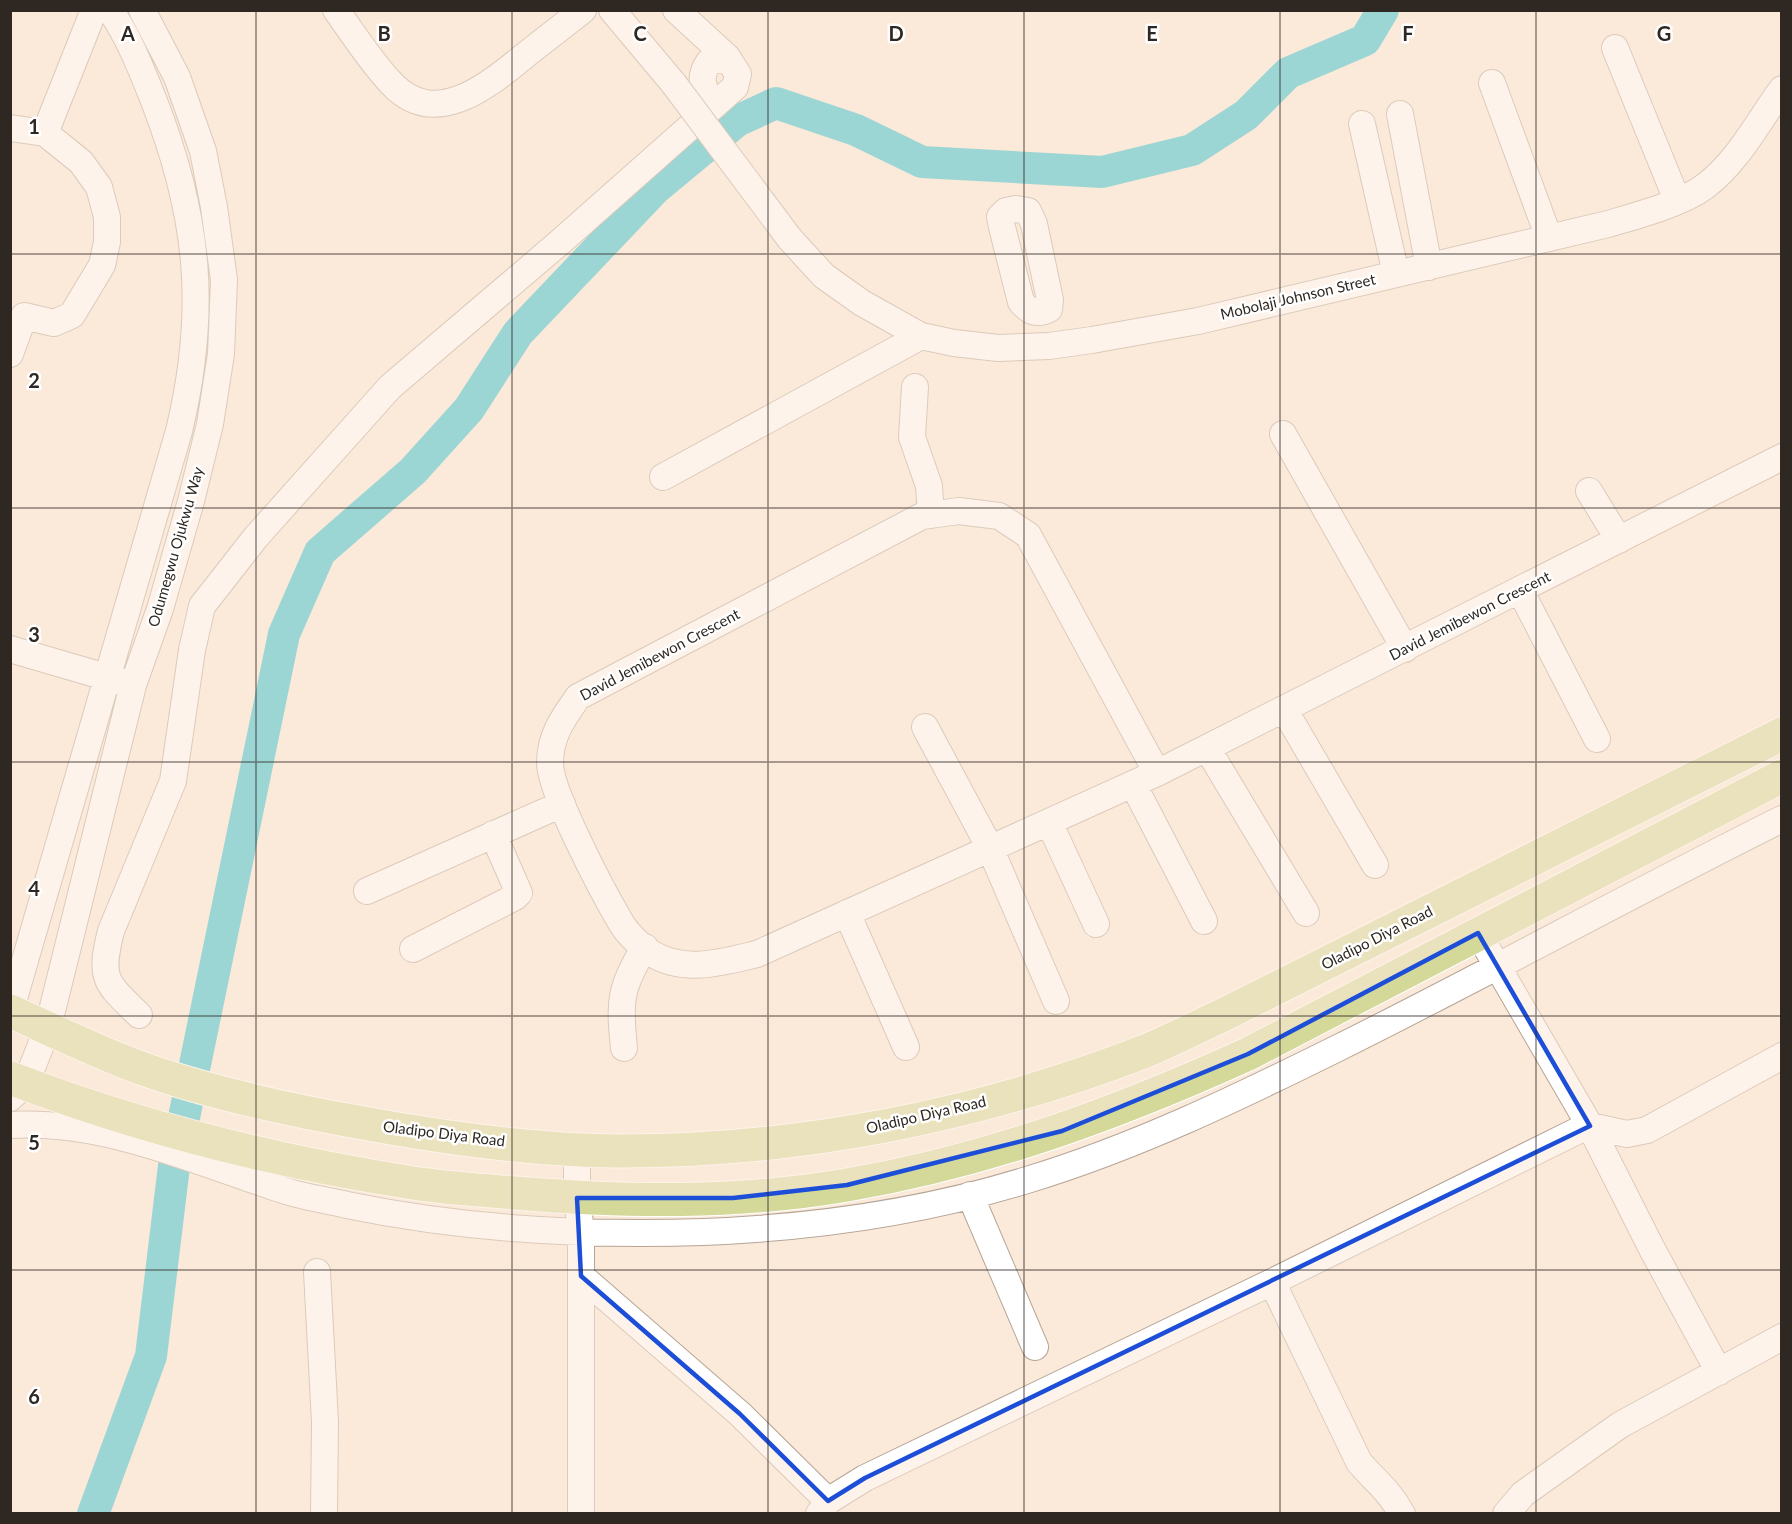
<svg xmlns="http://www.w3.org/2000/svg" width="1792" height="1524" font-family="Lato,sans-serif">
  <rect width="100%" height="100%" fill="#fbe9d9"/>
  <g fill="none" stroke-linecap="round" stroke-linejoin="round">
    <!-- river -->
    <path stroke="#27bed0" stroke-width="32" d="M 93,1514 L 151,1356 L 174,1166 L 284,634 L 320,552 L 413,471 L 469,409 L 518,333 L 655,189 L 737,121 L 776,103 L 856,130 L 922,162 L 1102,172 L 1192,150 L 1246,115 L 1288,73 L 1365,40 L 1383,10"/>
    <defs>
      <path id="minor" d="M 336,10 C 354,35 371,62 392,84 C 437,131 491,83 528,53 C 546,39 565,24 583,10
        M 612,10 L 674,84
        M 1615,48 L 1677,200
        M 1492,83 L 1549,238
        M 713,106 C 704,90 697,78 709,62 L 727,57
        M 1400,114 L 1429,267
        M 1362,124 L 1396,274
        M 10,128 L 45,133 L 81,162 L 99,187 L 107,217 L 107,242 L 102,265 L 72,315 L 54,323 L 24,316 L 10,354
        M 45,133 L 94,10
        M 1016,209 L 1028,211 L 1034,224 L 1050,300 L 1049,309 C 1037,315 1030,312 1021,302 L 1002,227 L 1000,217 L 1006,211 Z
        M 790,239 L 824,276 L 862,303 L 921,336 L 954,343 L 998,348 L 1049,346 L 1092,340 L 1198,321 L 1608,224 C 1635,216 1681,204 1704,187 C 1737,163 1758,122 1782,89
        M 915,387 L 912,437 L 929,486 L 931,515
        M 1283,434 L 1405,649
        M 663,477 L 921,336
        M 1589,491 L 1619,540
        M 1520,590 L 1597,739
        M 10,649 L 123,682
        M 1284,709 L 1375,865
        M 925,727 L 990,848 L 1056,1001
        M 1207,748 L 1306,913
        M 1157,773 L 1028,535 L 999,516 L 959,511 L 922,516 L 578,697 C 563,718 550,736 550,763 C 550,792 603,892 620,921 C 625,931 641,947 651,953 C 684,974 723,962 757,954 L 1157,773 L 1782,457
        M 1133,784 L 1204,921
        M 1049,822 L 1096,924
        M 367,891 L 562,804
        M 847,913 L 906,1047
        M 1478,933 L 1590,1126 L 1652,1249 L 1719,1372
        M 413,949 L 515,897 L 519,893 L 493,834
        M 10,1012 L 179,431 C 208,310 199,217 154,101 C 142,71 129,37 110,10
        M 139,1015 C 105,982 99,979 111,931 L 173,781 L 192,650 L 202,606 L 256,537 L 390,387 L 559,243 L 735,87 L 738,74 L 727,57 L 676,10
        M 624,1048 C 619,1001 620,987 645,947
        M 10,1098 L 26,1083 L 48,1027 L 133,685 L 160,609 L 191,501 L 210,424 L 221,354 L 224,280 L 214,207 L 203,151 L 177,77 L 142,10
        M 10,1125 C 106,1120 194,1161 283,1190 C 303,1197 326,1200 347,1205 C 424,1221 502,1229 580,1232 C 729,1237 885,1224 1027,1180 C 1136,1147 1237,1098 1338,1048 C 1487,974 1633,893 1782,819
        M 577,1148 L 577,1198 L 581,1232 L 581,1514
        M 970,1195 L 1035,1347
        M 317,1272 L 325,1422 L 324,1514
        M 581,1276 L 740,1414 L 828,1501
        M 1272,1282 L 1359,1462 C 1376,1482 1388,1489 1402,1514
        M 819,1514 L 828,1501 L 865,1478 L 1272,1282 L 1579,1130 L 1590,1126 L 1627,1134 L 1647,1130 L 1782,1056
        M 1506,1514 L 1523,1494 L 1620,1425 L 1782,1337"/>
      <path id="major" d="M 10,1011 C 52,1030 95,1051 138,1067 C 209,1093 289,1110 363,1123 C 445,1138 531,1150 614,1151 C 794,1152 975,1117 1143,1052 C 1170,1041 1197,1027 1223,1015 L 1782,734
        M 10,1078 C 139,1127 276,1162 413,1183 C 446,1188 481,1190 515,1193 C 625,1202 737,1204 847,1185 C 988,1161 1118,1113 1248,1054 L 1782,776"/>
    </defs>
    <!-- minor casing -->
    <use href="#minor" stroke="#b6a597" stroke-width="28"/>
    <!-- major casing -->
    <use href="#major" stroke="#fff" stroke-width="35"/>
    <!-- minor -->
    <use href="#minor" stroke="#fff" stroke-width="26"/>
    <!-- major -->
    <use href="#major" stroke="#d4d99a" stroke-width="33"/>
    <defs>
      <path id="minor-bridge" d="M 674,84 L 790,239"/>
    </defs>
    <!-- minor-bridge casing -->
    <use href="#minor-bridge" stroke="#b6a597" stroke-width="28" stroke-linecap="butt"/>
    <!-- minor-bridge -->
    <use href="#minor-bridge" stroke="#fff" stroke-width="26"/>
  </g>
  <!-- marked area -->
  <path d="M0 0H1792V1524H0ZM 1478,933 L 1590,1126 L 865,1478 L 828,1501 L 740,1414 L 581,1276 L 577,1198 L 733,1198 L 847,1185 L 1062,1131 L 1248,1054 Z" fill="#fbe9d9" fill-opacity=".55" fill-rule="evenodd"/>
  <path fill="none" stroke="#1d4ed8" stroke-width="4.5" stroke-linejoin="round" d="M 1478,933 L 1590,1126 L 865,1478 L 828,1501 L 740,1414 L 581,1276 L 577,1198 L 733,1198 L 847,1185 L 1062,1131 L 1248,1054 Z"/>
  <!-- grid -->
  <path fill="none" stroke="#2e2722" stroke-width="1.5" stroke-opacity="0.55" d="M 256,10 L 256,1514M 512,10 L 512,1514M 768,10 L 768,1514M 1024,10 L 1024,1514M 1280,10 L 1280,1514M 1536,10 L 1536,1514M 10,254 L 1782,254M 10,508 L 1782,508M 10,762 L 1782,762M 10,1016 L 1782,1016M 10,1270 L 1782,1270"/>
  <g text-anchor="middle" stroke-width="5" stroke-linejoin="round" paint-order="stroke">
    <!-- street labels -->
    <g font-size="15" fill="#2e2722" stroke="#fff">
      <text transform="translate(1298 297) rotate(-13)" y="5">Mobolaji Johnson Street</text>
      <text transform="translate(176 547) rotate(-74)" y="5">Odumegwu Ojukwu Way</text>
      <text transform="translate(1470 616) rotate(-27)" y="5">David Jemibewon Crescent</text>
      <text transform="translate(660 655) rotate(-28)" y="5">David Jemibewon Crescent</text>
      <text transform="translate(1377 938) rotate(-27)" y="5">Oladipo Diya Road</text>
      <text transform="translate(926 1115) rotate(-13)" y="5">Oladipo Diya Road</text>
      <text transform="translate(444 1134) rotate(7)" y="5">Oladipo Diya Road</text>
    </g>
  </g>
  <g font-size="20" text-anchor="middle" font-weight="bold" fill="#2e2722" stroke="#fff" stroke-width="5" stroke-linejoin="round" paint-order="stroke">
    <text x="128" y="41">A</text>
    <text x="384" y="41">B</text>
    <text x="640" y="41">C</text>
    <text x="896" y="41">D</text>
    <text x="1152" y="41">E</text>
    <text x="1408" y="41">F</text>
    <text x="1664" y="41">G</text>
    <text x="34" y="134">1</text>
    <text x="34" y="388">2</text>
    <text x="34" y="642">3</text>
    <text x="34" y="896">4</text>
    <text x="34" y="1150">5</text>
    <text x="34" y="1404">6</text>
  </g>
  <!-- border -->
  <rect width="1792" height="1524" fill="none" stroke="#2e2722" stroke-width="24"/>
</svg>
